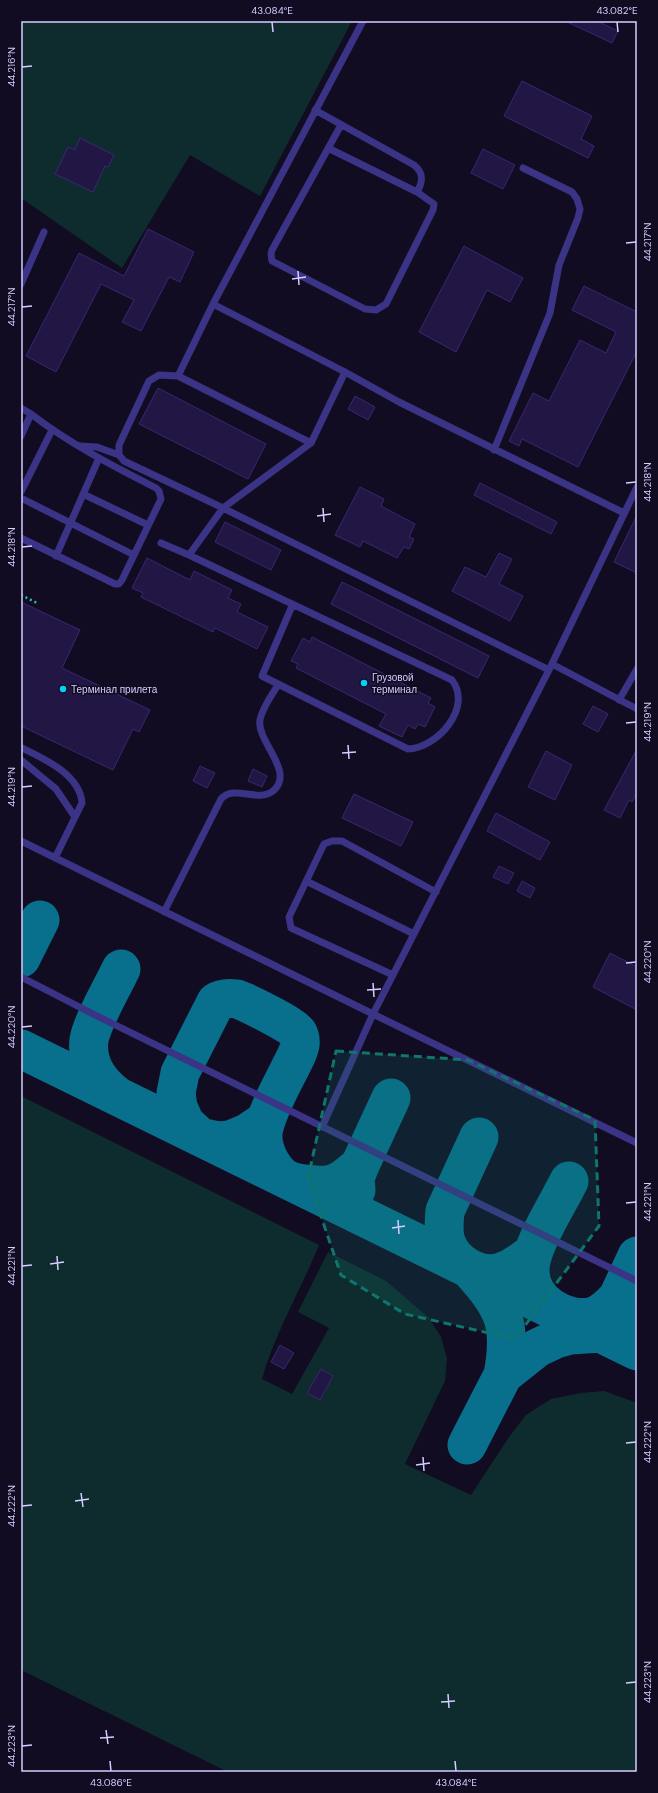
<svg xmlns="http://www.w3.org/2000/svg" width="658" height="1793" font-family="'DM Sans',sans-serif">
  <rect width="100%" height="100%" fill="#110c22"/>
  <!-- green -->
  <path fill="#0e2c2d" d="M 21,21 L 352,21 L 260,196 L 190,155 L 122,268 L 21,198 L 21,164 L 23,158 L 21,157 Z
    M 21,1096 L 319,1245 C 301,1290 275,1332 262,1379 L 292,1394 L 329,1328 L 298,1312 L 328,1252 L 386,1281 L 429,1318 L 441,1337 L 447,1358 L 445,1381 L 405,1464 L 471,1495 L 509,1437 L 526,1415 L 551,1399 L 581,1393 L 604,1391 L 637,1403 L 637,1772 L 228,1772 L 21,1670 Z"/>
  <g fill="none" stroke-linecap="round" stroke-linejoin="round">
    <!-- taxiway -->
    <path stroke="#086f8d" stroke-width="39" d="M 21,958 L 40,920
      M 21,1049 L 637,1351
      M 116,1095 C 99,1082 86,1063 89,1040 C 92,1022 113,986 121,969
      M 265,1121 L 247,1133 L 230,1140 L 218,1141 L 200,1137 L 185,1123 L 178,1107 L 176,1093 L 180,1073 L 216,1002 C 222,998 230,998 237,999 C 246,1002 295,1026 298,1033 C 302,1041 300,1047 297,1054 C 287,1076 266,1110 263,1133 C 262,1149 271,1168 284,1178 C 293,1184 322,1187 332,1184 C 343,1181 352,1172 360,1165
      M 479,1137 L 445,1211 C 444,1221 443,1233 446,1242 C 453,1263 479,1279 501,1272 C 513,1269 523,1260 533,1253
      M 569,1181 C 558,1204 530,1246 530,1270 C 529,1301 566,1324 594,1316 C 604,1312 611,1305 618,1297
      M 356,1190 L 355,1178 L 360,1165 L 391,1098
      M 473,1273 C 505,1308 512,1327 503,1375
      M 618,1323 L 616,1308 L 618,1297 L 637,1256
      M 467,1445 L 503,1375 L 537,1348 L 556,1339 L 570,1335 L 601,1333"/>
  </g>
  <!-- building -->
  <path fill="#221645" stroke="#3a2772" d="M 565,21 L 597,21 L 618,31 L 612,43 Z
    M 522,81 L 592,116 L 581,139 L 594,146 L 588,158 L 504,116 Z
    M 80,138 L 114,155 L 108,167 L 105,166 L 93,192 L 55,174 L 68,147 L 75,150 Z
    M 483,149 L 515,165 L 503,189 L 471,173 Z
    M 148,229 L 194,252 L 180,282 L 169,277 L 141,331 L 122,322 L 134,300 L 101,284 L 56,372 L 26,356 L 79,253 L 124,276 Z
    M 464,246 L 523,278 L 510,302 L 487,290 L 456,352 L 419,332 Z
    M 584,286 L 637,312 L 637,351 L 578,467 L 522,439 L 519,446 L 509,441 L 533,393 L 549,401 L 580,340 L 606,353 L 616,332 L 572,310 Z
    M 158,388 L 266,444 L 248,479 L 139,424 Z
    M 355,396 L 375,407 L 368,420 L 348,409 Z
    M 480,483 L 557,522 L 551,534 L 474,495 Z
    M 360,487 L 384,499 L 381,506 L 415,524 L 409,537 L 414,539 L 409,549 L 404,547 L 397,558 L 363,541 L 360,547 L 335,535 Z
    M 637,515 L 637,573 L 614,562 Z
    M 225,522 L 281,550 L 271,570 L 215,542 Z
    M 499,553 L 512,559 L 499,584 L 523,596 L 510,621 L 452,591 L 465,567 L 486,577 Z
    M 147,558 L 190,580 L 194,571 L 232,590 L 228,598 L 241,604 L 237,612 L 268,627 L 257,649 L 215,628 L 213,632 L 141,597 L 143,593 L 132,588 Z
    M 342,582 L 489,656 L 478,678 L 331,604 Z
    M 21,602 L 80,630 L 62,668 L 150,710 L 139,732 L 133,729 L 113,770 L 21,726 Z
    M 312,637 L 431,698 L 428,703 L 435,707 L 425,727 L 418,724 L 415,729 L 408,725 L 402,737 L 379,726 L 386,714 L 296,668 L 298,664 L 291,661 L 303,638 L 310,642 Z
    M 593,706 L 608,714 L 598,732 L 583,724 Z
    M 637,749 L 637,792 L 632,802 L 629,800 L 620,818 L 604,810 Z
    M 546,751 L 572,765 L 555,800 L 528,787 Z
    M 200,766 L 215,773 L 207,788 L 193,781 Z
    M 253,769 L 267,776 L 262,787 L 248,781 Z
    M 354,794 L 413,822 L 401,846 L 342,818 Z
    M 496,813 L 550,842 L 540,860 L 487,831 Z
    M 499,866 L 514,873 L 508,884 L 493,877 Z
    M 522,881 L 535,888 L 530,898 L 517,891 Z
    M 610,953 L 637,967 L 637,1010 L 593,987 Z
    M 280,1345 L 294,1353 L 284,1369 L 271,1362 Z
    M 321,1369 L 333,1376 L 320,1400 L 307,1393 Z"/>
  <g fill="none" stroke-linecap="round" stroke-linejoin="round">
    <!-- path -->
    <path stroke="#25bbba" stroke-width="2.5" stroke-dasharray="2 3" stroke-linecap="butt" d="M 21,595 L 37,603"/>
    <!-- lane -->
    <path stroke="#3b3385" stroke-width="7" d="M 315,110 L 414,165 C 424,173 423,182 417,192
      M 328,148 L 417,192 L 434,204 L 433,210 L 386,304 L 376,310 L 365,309 L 272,261 L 271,254 L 272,250 L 341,125
      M 21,284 L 44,232
      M 213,304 L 345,372 L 399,402 L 624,513
      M 178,376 L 159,375 L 149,381 L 119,445 L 119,455 L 124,461 L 223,508 L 549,670 L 637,487
      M 21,408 L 31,414 L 21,436
      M 311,443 L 345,372
      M 80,446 L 97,447 L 119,455
      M 494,450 L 550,313 L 559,265 L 578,218 L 580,209 L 577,199 L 572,192 L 523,168
      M 21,492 L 52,430
      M 83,494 L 148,525
      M 21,498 L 134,555
      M 21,538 L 115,584 L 119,584 L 122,580 L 161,499 L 159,491 L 156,488 C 113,466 70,444 31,414
      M 161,543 L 189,555
      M 56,556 L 99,458
      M 292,606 L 262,676 L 408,749 C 437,748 473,708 452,680 L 189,555 L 223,508 L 311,443 L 178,376 L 213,304 L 363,21
      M 552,664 L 637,709
      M 619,700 L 637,669
      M 22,748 C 45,759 80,775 82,803 L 55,858
      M 21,760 L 56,789 L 75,817
      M 21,841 L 373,1014 L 549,670
      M 306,881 L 414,934
      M 164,912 L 221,799 C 234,784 257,803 273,791 C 296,772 256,741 260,720 C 262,708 272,695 278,685
      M 393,975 L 291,928 L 289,917 L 324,844 L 332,841 L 342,841 L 436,892
      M 21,977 L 99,1017 L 637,1281
      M 322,1127 L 373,1014 L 637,1143"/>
  </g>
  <!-- marked area -->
  <path fill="#0f766e" fill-opacity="0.2" stroke="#0f766e" stroke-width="3" stroke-dasharray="8 5" stroke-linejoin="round" d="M 336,1051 L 468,1060 L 595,1120 L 599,1226 L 515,1339 L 405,1314 L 341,1275 L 308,1178 Z"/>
  <!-- ticks -->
  <path fill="none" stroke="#d5cdff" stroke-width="1.5" d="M 272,22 L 273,32M 617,22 L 618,32M 22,67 L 32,66M 626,243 L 636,242M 298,271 L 299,285M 292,279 L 306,277M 22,307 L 32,306M 626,483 L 636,482M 323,508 L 324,522M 317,516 L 331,514M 22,547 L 32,546M 626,723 L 636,722M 348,745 L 349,759M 342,753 L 356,752M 22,787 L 32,786M 626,963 L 636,962M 373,983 L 374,997M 367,990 L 381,989M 22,1027 L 32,1026M 626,1203 L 636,1202M 398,1220 L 399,1234M 392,1228 L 405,1226M 57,1256 L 58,1270M 50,1264 L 64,1262M 22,1266 L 32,1265M 626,1443 L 636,1442M 423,1457 L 424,1471M 416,1465 L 430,1463M 81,1493 L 83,1507M 75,1501 L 89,1499M 22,1506 L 32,1505M 626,1683 L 636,1682M 448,1694 L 449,1708M 441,1702 L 455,1701M 106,1730 L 108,1744M 100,1738 L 114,1737M 22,1746 L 32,1745M 110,1761 L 111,1771M 455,1761 L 456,1771"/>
  <!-- markers -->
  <g fill="#00d2f8" stroke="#110c22" stroke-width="1.5">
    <circle cx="364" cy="683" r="4"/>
    <circle cx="63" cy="689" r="4"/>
  </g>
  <g text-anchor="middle" stroke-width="3" stroke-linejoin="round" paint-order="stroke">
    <!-- poi labels -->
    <g font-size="10" fill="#d5cdff" stroke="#110c22" text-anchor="start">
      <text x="372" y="681">Грузовой<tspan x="372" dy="12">терминал</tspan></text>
      <text x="71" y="693">Терминал прилета</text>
    </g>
  </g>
  <!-- border -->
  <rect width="658" height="1793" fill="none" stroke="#110c22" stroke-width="44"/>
  <rect x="22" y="22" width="614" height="1749" fill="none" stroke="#d5cdff" stroke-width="1.5"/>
  <g font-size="10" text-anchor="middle" fill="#d5cdff">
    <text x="272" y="14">43.084°E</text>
    <text x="617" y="14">43.082°E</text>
    <text transform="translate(11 67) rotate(-90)" y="4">44.216°N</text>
    <text transform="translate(647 242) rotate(-90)" y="4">44.217°N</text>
    <text transform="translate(11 307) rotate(-90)" y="4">44.217°N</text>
    <text transform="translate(647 482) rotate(-90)" y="4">44.218°N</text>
    <text transform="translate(11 547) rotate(-90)" y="4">44.218°N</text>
    <text transform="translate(647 722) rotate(-90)" y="4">44.219°N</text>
    <text transform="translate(11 787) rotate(-90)" y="4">44.219°N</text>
    <text transform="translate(647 962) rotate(-90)" y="4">44.220°N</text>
    <text transform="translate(11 1027) rotate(-90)" y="4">44.220°N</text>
    <text transform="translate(647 1202) rotate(-90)" y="4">44.221°N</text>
    <text transform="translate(11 1266) rotate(-90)" y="4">44.221°N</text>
    <text transform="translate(647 1442) rotate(-90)" y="4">44.222°N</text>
    <text transform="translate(11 1506) rotate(-90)" y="4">44.222°N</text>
    <text transform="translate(647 1682) rotate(-90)" y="4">44.223°N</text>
    <text transform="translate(11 1746) rotate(-90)" y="4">44.223°N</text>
    <text x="111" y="1786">43.086°E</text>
    <text x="456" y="1786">43.084°E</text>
  </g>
</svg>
